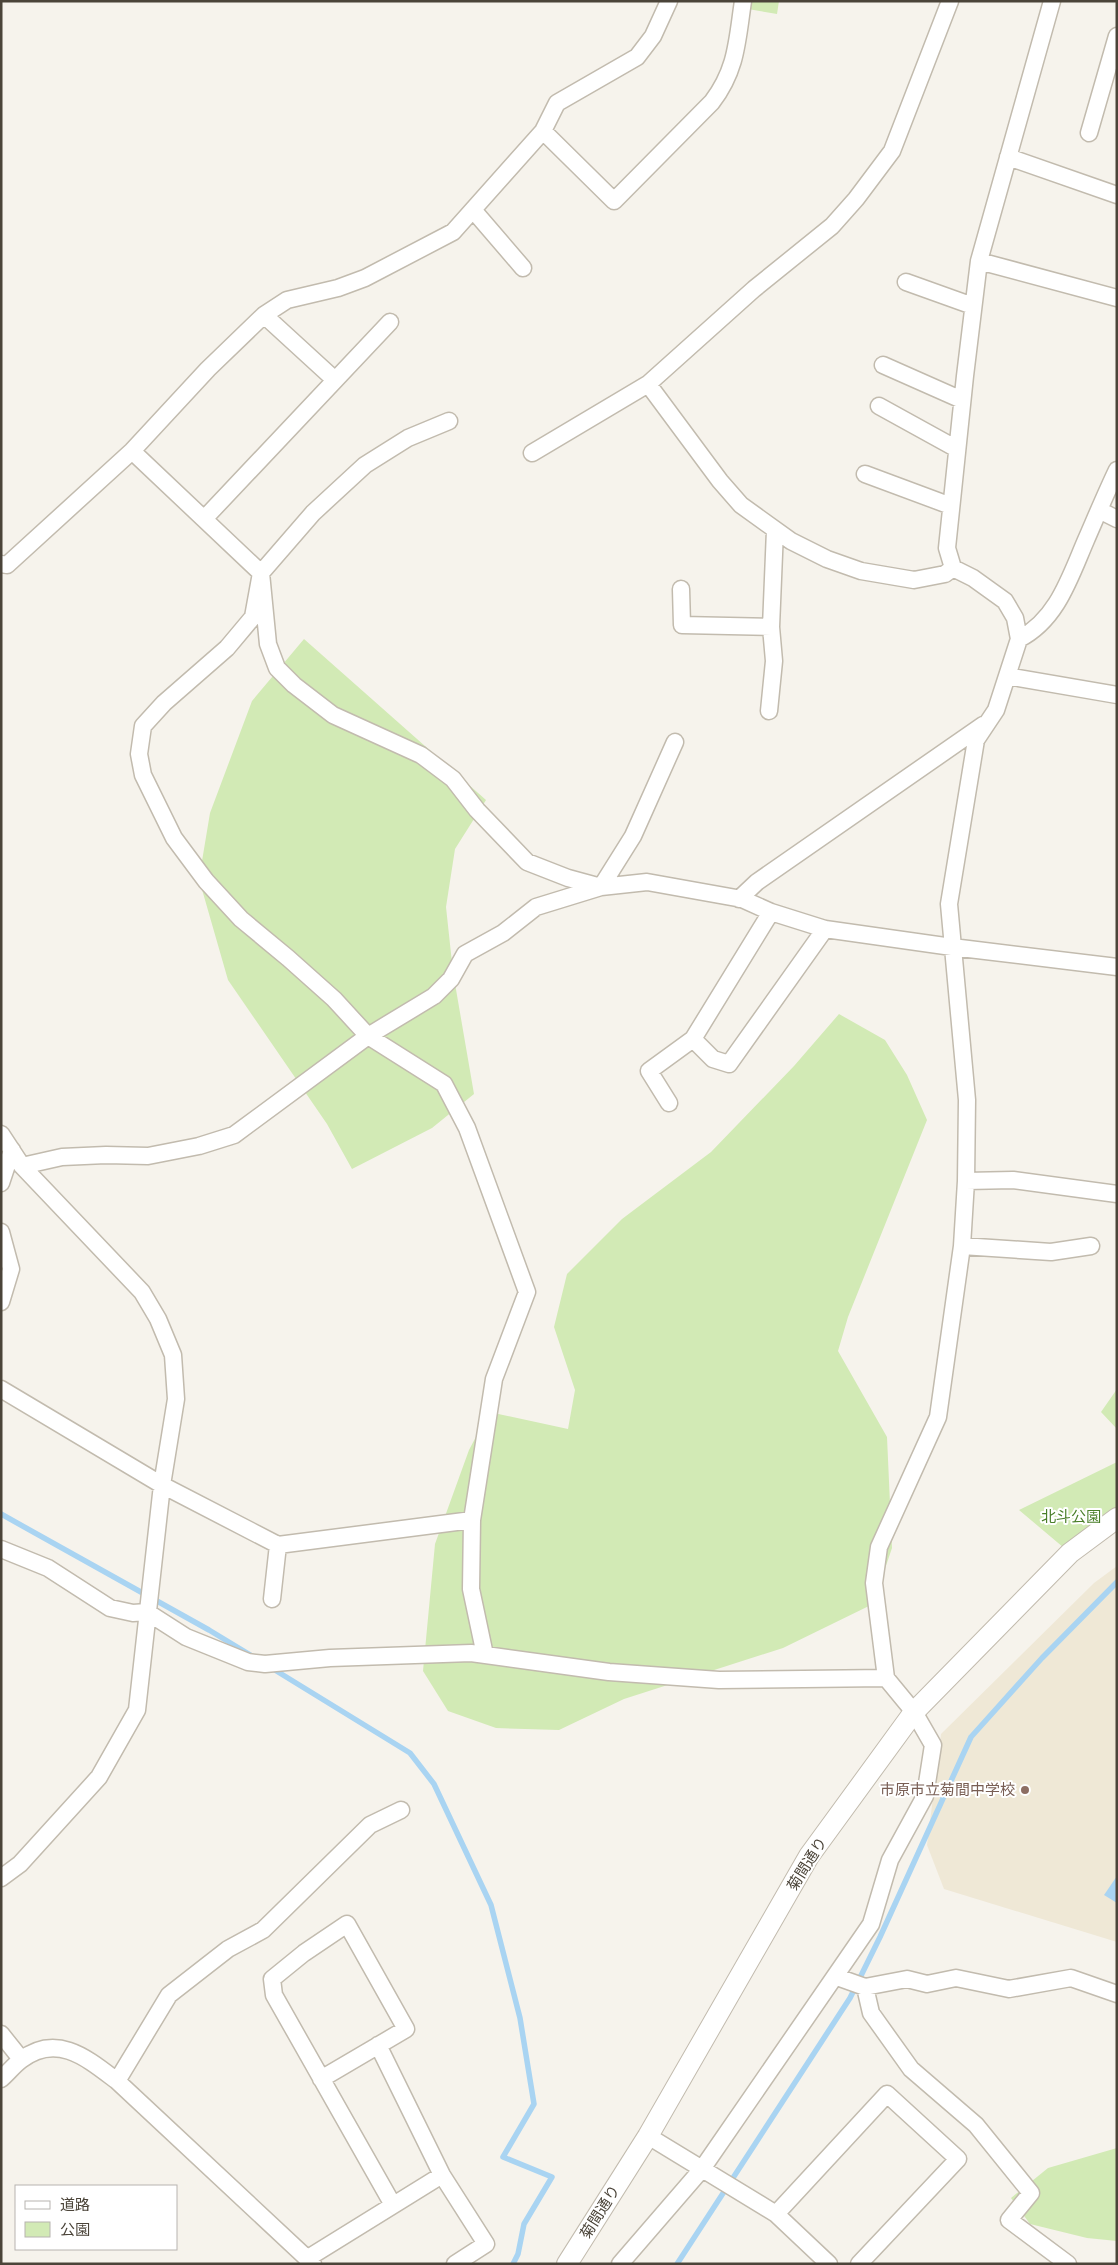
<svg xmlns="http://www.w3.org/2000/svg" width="1118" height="2265" font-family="Inter,'Noto Sans JP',sans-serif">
  <rect width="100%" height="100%" fill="#f6f3ec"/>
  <!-- education -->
  <path fill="#efe8d6" d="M 1117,1566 L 1117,1942 L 944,1889 L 927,1845 L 941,1734 L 1094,1583 Z"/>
  <!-- green -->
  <path fill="#d2eab5" d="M 743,1 L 779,1 L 777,14 L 742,8 Z
    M 304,639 L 486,800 L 455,849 L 446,907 L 453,972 L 474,1094 L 432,1128 L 352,1169 L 327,1124 L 228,980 L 199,879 L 210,813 L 252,701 Z
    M 839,1014 L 885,1040 L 907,1075 L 927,1120 L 848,1317 L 838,1351 L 887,1437 L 892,1548 L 873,1604 L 783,1648 L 624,1699 L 559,1730 L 496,1728 L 448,1711 L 423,1671 L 435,1544 L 469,1450 L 489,1412 L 568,1429 L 575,1390 L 554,1327 L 567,1274 L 622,1219 L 711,1152 L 794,1066 Z
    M 1117,1389 L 1117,1429 L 1101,1412 Z
    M 1117,1462 L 1117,1518 L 1070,1553 L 1019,1510 Z
    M 1117,2148 L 1117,2241 L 1087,2238 L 1030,2224 L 1011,2198 L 1048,2168 Z"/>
  <!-- water -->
  <path fill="#a9d4f2" d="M 1117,1876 L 1117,1903 L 1104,1895 Z"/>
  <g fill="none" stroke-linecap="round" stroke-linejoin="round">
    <!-- stream -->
    <path stroke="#a9d4f2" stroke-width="5.5" d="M 1,1514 L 209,1630 L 252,1656
      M 270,1667 L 410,1753 L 434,1784 L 491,1905 L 520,2018 L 534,2104 L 503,2157 L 552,2177 L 524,2224 L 518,2254 L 513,2264
      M 677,2264 L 850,1998 L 880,1937 L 971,1737 L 1042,1658 L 1117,1582"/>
    <defs>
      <path id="minor" d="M 543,131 L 614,201 L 712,102 C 737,69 737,41 743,1
        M 1089,133 L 1117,36
        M 1008,157 L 1117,195
        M 474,211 L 523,268
        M 979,261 L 1117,298
        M 906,282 L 973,306
        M 264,315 L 335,380
        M 883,365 L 962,400
        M 648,384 L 720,481 L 741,505 L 791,541 L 827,559 L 861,571 L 914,580 L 945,574 L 953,568
        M 879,406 L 957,449
        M 449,421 L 408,438 L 365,465 L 313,513 L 261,573 L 253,617 L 227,648 L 164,703 L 143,726 L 139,754 L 143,775 L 174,838 L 206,881 L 241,919 L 288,958 L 334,999 L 368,1036 L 444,1084 L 467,1128 L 527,1292 L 494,1379 L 472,1520 L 471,1589 L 485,1655
        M 132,451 L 261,573 L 268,644 L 277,668 L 294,685 L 333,715 L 421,755 L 453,779 L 477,810 L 527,862 L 568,878 L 601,887
        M 532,453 L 648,384 L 754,289 L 832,226 L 856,199 L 892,151 L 950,1
        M 865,474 L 951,506
        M 1099,510 L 1117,519
        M 204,519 L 390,322
        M 1,564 L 7,565 L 132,451 L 208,369 L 264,315 L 287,300 L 338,288 L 365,278 L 453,232 L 543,131 L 557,103 L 637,57 L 653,36 L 669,1
        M 681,589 L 682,625 L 771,627
        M 1019,639 C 1057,620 1070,577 1086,540 C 1096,517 1106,493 1117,470
        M 1007,676 L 1117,695
        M 769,711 L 774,661 L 771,627 L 775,530
        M 601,887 L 633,836 L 675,742
        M 739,899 L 757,882 L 983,725
        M 693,1039 L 713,1059 L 729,1064 L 825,929
        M 669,1103 L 649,1071 L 693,1039 L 771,912
        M 1,1134 L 22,1166 L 142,1292 L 158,1319 L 173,1355 L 176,1399 L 162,1485 L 137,1710 L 99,1777 L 20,1864 L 1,1878
        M 22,1166 L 62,1157 L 106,1155 L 148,1156 L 199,1146 L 234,1135 L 368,1036 L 434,996 L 451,979 L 465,954 L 503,933 L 536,907 L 601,887 L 647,882 L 742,899 L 771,912 L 825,929 L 952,947 L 1117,967
        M 966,1181 L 1013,1180 L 1117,1194
        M 1,1183 L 12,1150
        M 1,1232 L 11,1269 L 1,1302
        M 962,1246 L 1051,1252 L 1091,1246
        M 1,1389 L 162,1485 L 278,1545 L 472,1520
        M 1,1549 L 48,1568 L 110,1608 L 133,1613 L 147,1612 L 186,1637 L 248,1662 L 265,1664 L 330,1658 L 471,1653 L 609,1672 L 719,1680 L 886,1678
        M 272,1599 L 278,1545
        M 837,1977 L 865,1987 L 907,1979 L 927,1984 L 956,1978 L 1009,1989 L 1071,1978 L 1117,1994
        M 865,1987 L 871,2013 L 911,2069 L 976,2125 L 1031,2193 L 1009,2220 L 1068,2264
        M 1,2034 L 21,2059
        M 378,2045 L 442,2175 L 486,2244 L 455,2264
        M 1,2079 C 8,2073 14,2065 21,2060 C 57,2032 88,2059 117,2081 L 313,2264
        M 321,2079 L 406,2029 L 347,1924 L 304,1953 L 272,1979 L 274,1995 L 393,2205
        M 117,2081 L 169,1995 L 228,1949 L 263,1930 L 370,1825 L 401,1810
        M 648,2136 L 776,2214 L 829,2264
        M 776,2214 L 887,2094 L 958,2159 L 859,2264
        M 308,2258 L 442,2175
        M 620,2264 L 702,2169 L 871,1924 L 890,1860 L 925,1796 L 933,1745 L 914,1712 L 886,1678 L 874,1583 L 879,1547 L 938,1417 L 962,1246 L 966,1181 L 967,1100 L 949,904 L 976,740 L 996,710 L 1019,639 L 1015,618 L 1005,601 L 973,578 L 953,568 L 947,548 L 965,376 L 979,261 L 1052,1"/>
      <path id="tertiary" d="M 567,2264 L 648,2136 L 809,1856 L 914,1712 L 1070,1553 L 1117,1518"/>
    </defs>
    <!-- minor casing -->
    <use href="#minor" stroke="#c2bbae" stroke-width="19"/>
    <!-- tertiary casing -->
    <use href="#tertiary" stroke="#c2bbae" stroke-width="22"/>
    <!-- minor -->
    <use href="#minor" stroke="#fff" stroke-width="16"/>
    <!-- tertiary -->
    <use href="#tertiary" stroke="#fff" stroke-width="20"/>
  </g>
  <!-- markers -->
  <circle fill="#8d6e63" stroke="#fff" stroke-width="2" cx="1025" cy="1790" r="5"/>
  <g text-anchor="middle" stroke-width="4" stroke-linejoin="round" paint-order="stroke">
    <!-- park labels -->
    <g font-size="15" fill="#4a7f2a" stroke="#fff">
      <text x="1071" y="1522">北斗公園</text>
    </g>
    <!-- education labels -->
    <g font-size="15" fill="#785e54" stroke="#fff" text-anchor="end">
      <text x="1015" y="1795">市原市立菊間中学校</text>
    </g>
    <!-- street labels -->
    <g font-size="15" fill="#4b4439" stroke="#fff">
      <text transform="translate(807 1864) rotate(-58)" y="5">菊間通り</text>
      <text transform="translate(600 2212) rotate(-58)" y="5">菊間通り</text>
    </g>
  </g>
  <!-- border -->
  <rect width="1118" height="2265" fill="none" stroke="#4b4439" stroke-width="5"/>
  <!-- legend -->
  <rect x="15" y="2185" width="162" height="65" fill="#ffffff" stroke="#b7b4b0"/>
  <rect x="25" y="2201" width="25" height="8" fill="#ffffff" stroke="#b7b4b0"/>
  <text x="60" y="2210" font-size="15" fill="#4b4439">道路</text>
  <rect x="25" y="2222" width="25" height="15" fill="#d2eab5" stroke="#b7b4b0"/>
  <text x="60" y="2235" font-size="15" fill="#4b4439">公園</text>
</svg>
